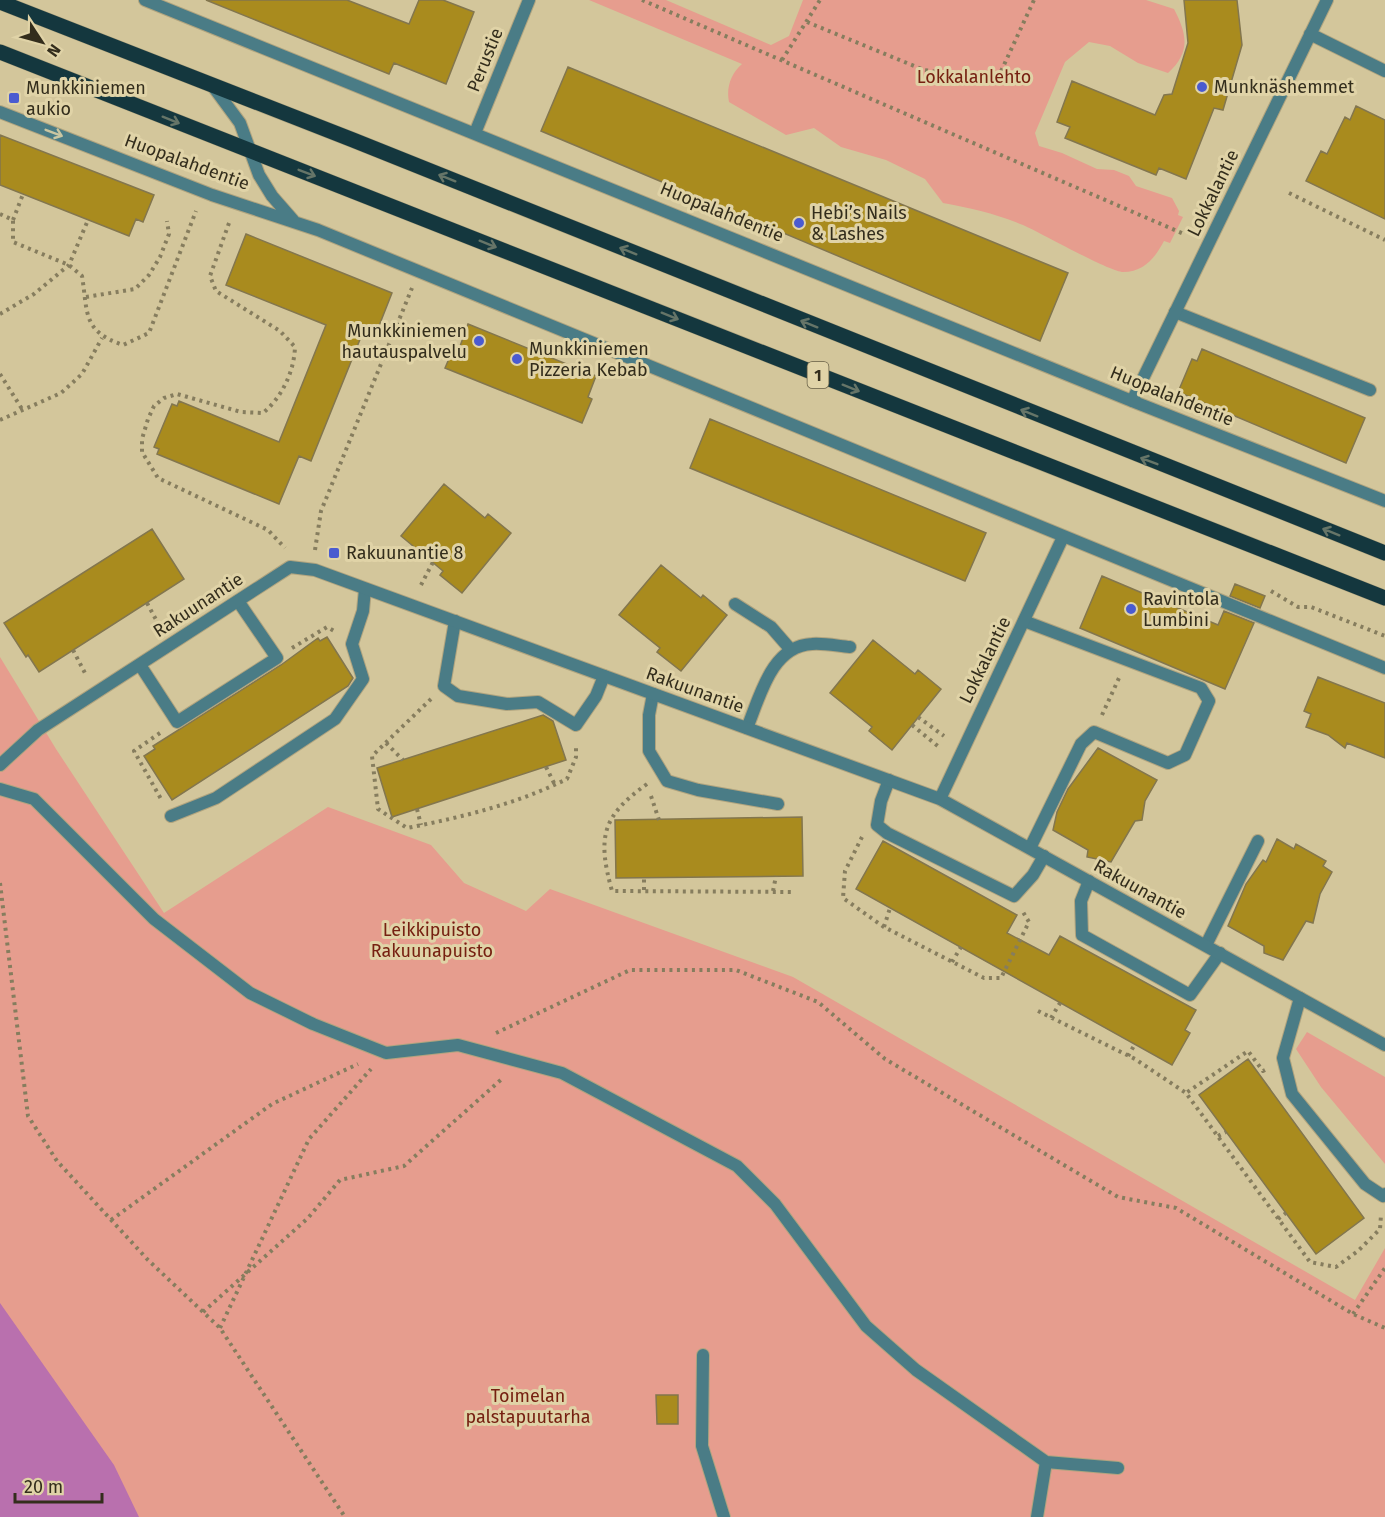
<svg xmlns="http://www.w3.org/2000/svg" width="1385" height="1517" font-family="'Fira Sans',sans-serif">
  <rect width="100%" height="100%" fill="#d3c69b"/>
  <!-- green -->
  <path fill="#e69d8e" d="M 589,0 L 666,0 L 771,45 L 789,36 L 803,0 L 1146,0 L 1174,9 C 1187,34 1191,52 1168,73 L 1138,63 L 1110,46 L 1089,42 L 1065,62 L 1035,133 L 1039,146 L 1062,153 L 1097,169 L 1114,170 L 1129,176 L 1136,186 L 1172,198 L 1179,211 L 1178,215 L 1183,217 L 1170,243 L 1164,241 C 1155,258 1144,272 1123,272 C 1110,272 1041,233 1023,225 C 997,214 970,208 943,203 L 925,179 L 886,160 L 841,147 L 814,128 L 786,135 L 729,102 C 726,88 731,73 742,64 Z
    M 0,657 L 56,749 L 164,913 L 328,807 L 431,845 L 464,883 L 526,911 L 550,889 L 793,977 L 1355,1300 L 1385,1248 L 1385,1517 L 0,1517 Z
    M 1307,1032 L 1385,1077 L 1385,1164 L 1321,1087 L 1296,1049 Z"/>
  <!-- water -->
  <path fill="#b970ae" d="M 0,1303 L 114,1465 L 139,1517 L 0,1517 Z"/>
  <!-- building -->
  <path fill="#a98b1e" stroke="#83764e" stroke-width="1.5" d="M 206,0 L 347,0 L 409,24 L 419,0 L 443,0 L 474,12 L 446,84 L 394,63 L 389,74 Z
    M 1184,0 L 1237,0 L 1242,45 L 1223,110 L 1214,108 L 1186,179 L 1159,168 L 1156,175 L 1065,138 L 1070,127 L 1057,122 L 1072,81 L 1155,115 L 1164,95 L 1172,94 L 1188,43 Z
    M 568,67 L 1068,273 L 1040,341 L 541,131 Z
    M 1356,106 L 1385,120 L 1385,219 L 1306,181 L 1321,151 L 1327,154 L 1345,117 L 1350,120 Z
    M 0,135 L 154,195 L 143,222 L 136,219 L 129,236 L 0,185 Z
    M 246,234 L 392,293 L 375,336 L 363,332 L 311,461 L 299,456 L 279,504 L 157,454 L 159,449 L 154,447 L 172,404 L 177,406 L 179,401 L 279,442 L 326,325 L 226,285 Z
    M 468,324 L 596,376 L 588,397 L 592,399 L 582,423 L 445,368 L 454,347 L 459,349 Z
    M 1202,349 L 1365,418 L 1346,463 L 1178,392 L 1192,359 L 1197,361 Z
    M 710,419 L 986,533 L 965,581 L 690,468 Z
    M 444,484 L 485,518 L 488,514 L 511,533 L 462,593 L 440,575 L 443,571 L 401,536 Z
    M 152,529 L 184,579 L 39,672 L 28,655 L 26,657 L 4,623 Z
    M 661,565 L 701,598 L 703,595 L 727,615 L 681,671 L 657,652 L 660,648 L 619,615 Z
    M 1102,576 L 1218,625 L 1224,611 L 1254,623 L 1225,689 L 1080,628 Z
    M 1235,584 L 1265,596 L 1260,608 L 1230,596 Z
    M 327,637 L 353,678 L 348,686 L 172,800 L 144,756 L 155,749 L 153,746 L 281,665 L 318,638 L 320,641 Z
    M 873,640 L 915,674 L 918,670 L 941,689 L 892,750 L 869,731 L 872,727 L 830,693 Z
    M 1318,677 L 1385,703 L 1385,758 L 1347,743 L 1345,748 L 1328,735 L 1306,727 L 1311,714 L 1304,711 Z
    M 543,715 L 553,721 L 566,760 L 392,817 L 377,768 Z
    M 1098,748 L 1157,780 L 1145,801 L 1142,820 L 1135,821 L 1111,862 L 1087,857 L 1088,850 L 1053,830 L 1057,812 L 1068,789 Z
    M 802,817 L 803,876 L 616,878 L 615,820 Z
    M 1277,839 L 1294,849 L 1296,844 L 1326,861 L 1323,866 L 1332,872 L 1320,894 L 1313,923 L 1306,921 L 1283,960 L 1264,953 L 1264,946 L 1228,926 L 1246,884 L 1263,860 L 1266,862 Z
    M 883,841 L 1017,915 L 1007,933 L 1049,955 L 1060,936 L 1196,1010 L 1185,1030 L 1190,1033 L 1172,1065 L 856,889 Z
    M 1248,1059 L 1364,1218 L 1316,1254 L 1199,1095 Z
    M 656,1395 L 678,1395 L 678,1424 L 657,1424 Z"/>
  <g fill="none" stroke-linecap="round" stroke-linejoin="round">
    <defs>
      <path id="service" d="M 1175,312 L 1370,390
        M 735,604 L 771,627 L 791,650
        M 455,621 L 444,686 L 458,696 L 507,704 L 538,702 L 576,725 L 596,696 L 604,676
        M 1024,621 L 1201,688 L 1209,701 L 1185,755 L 1168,763 L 1094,732 L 1081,744 L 1030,848
        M 140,665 L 177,722 L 277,658 L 238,601
        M 653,694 L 649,715 L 649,751 L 667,781 L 698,790 L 778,804
        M 747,728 C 760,697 771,646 812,644 C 824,643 838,646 850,647
        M 889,780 L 881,801 L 877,825 L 887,833 L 1014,896 L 1033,875 L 1044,856
        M 0,789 L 34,799 L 154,919 L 250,993 L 313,1024 L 386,1053 L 458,1045 L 562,1073 L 737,1166 L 775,1204 L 866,1326 L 916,1370 L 1046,1462 L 1118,1468
        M 171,816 L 216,798 L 335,719 L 363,679 L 352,644 L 363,611 L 365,589
        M 1089,881 L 1081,901 L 1082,935 L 1190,995 L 1220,953
        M 1206,945 L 1258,841
        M 1300,998 L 1283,1058 L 1292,1094 L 1365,1184 L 1383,1196 L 1385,1194
        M 703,1355 L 702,1446 L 724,1517
        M 1037,1517 L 1046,1462"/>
      <path id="minor" d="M 145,0 L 1132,401 L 1385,501
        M 1310,34 L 1385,71
        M 212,85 L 240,123 L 259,175 L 272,196 L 293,220
        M 0,112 L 212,195 L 318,230 L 1385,668
        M 475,133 L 529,0
        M 1132,401 L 1327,0
        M 0,765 L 38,730 L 290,567 L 315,570 L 940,799 L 1385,1045
        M 940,799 L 1063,537"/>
      <path id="primary" d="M 0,2 L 353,140 L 1385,553
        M 0,52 L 1385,598"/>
    </defs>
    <!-- service casing -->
    <use href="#service" stroke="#b0a47f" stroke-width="14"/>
    <!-- minor casing -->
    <use href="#minor" stroke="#b0a47f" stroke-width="14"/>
    <!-- primary casing -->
    <use href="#primary" stroke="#b0a47f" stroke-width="16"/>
    <!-- path -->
    <path stroke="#867d5e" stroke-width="4" stroke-dasharray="3 4.5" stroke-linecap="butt" d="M 642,0 L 1184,234
      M 807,22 L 924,70 L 997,80 L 1034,0
      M 782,60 L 820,0
      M 1289,193 L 1385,240
      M 0,214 L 13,220 L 13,242 L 69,265 L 82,276 C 88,313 82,331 123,345 L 149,333 L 196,211
      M 13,220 L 23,194
      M 229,223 L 210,276 L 216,291 L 280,331 L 295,347 C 294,372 282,397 263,413 L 241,412 L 177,394 L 164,398 L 154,406 L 148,419 L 142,439 L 142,452 L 158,478 L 268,530 L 285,548
      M 86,297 L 135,289 L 149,275 L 160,257 L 169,234 L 167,221
      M 0,314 L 34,294 L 69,265 L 88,220
      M 0,374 L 22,409
      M 0,420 L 61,393 L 82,374 L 102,338
      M 315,550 L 321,511 L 412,288
      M 421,585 L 433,562
      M 1271,591 L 1298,607 L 1311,607 L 1385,636
      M 147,603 L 160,627
      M 292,648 L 327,627 L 334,631
      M 73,650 L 86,675
      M 431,699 L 372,756 L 378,809 L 407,828 C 463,817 516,804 567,779 L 576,757 L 576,745
      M 1102,715 L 1119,678
      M 918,717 L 944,736
      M 912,725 L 939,747
      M 160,733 L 134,751 L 161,799
      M 386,743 L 403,760
      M 546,767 L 555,785
      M 647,784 C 602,816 597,837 612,891 L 794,892
      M 651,796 L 659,820
      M 417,809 L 421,825
      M 862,837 L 845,871 L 843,898 L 884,927 L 984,978 L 1001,978 L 1029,922 L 1023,912
      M 0,883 L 28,1116 L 57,1161 L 148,1260 L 220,1328 L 345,1517
      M 644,890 L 644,878
      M 773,891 L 776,876
      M 884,927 L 890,908
      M 952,962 L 961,947
      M 1038,1011 L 1135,1059 L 1186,1093
      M 1051,1018 L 1060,1003
      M 496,1033 L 630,970 L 736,970 L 818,1002 L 885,1059 L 1118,1197 L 1176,1208 L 1353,1314 L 1385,1328
      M 1128,1056 L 1135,1044
      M 1265,1070 L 1263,1071 L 1248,1051 L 1186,1093 L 1310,1262 L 1336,1267 L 1358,1251 L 1380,1229 L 1381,1215
      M 1218,1136 L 1226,1132
      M 1278,1219 L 1286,1213
      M 111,1220 L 272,1104 L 358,1064
      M 203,1312 L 308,1218 L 340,1180 L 404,1166 L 504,1077
      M 1353,1314 L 1385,1268
      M 220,1328 L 309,1139 L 371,1069"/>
    <!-- service -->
    <use href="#service" stroke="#4a7c86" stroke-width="12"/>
    <!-- minor -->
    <use href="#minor" stroke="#4a7c86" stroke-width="12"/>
    <!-- primary -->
    <use href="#primary" stroke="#14373e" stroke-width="15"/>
  </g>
  <!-- one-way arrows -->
  <defs><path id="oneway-shaft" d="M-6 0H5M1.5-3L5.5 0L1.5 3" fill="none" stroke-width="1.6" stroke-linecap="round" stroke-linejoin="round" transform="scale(1.5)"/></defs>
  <g stroke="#667568">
    <use href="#oneway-shaft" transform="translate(171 120) rotate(22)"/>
    <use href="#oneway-shaft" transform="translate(307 173) rotate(21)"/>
    <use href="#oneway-shaft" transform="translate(447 178) rotate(-158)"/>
    <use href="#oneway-shaft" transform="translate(488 244) rotate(22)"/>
    <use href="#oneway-shaft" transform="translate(628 251) rotate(-158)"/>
    <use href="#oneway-shaft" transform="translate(670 316) rotate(22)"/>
    <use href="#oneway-shaft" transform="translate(809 324) rotate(-158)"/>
    <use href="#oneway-shaft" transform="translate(851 388) rotate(22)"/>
    <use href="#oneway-shaft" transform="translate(1029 413) rotate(-158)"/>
    <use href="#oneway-shaft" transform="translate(1149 461) rotate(-159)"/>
    <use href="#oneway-shaft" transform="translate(1331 532) rotate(-158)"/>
  </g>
  <use stroke="#cac6a2" href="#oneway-shaft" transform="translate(54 133) rotate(21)"/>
  <!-- markers -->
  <g fill="#4a5bd0" stroke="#e0d3a7" stroke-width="2">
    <circle cx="1202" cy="87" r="6"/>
    <rect x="8" y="92" width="12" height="12" rx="3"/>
    <circle cx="799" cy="223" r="6"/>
    <circle cx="479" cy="341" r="6"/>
    <circle cx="517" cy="359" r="6"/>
    <rect x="328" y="547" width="12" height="12" rx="3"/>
    <circle cx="1131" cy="609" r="6"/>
  </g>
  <g text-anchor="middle" stroke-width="6" stroke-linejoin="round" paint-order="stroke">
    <!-- shield labels -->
    <rect fill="#e0d3a7" stroke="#675f46" stroke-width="1.5" x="807.5" y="362" width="21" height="26" rx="4.5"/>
    <g font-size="16" font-weight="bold" fill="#332d1c">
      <text x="818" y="381">1</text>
    </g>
    <!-- street labels -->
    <g font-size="18" fill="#332d1c" stroke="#e0d3a7">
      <text transform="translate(485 60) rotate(-68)" y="6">Perustie</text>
      <text transform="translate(187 162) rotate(20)" y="6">Huopalahdentie</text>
      <text transform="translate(1213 193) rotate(-64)" y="6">Lokkalantie</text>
      <text transform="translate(722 212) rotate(22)" y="6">Huopalahdentie</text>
      <text transform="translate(1172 396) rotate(22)" y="6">Huopalahdentie</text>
      <text transform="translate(198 605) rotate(-33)" y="6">Rakuunantie</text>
      <text transform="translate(985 660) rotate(-64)" y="6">Lokkalantie</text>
      <text transform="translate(695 690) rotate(20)" y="6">Rakuunantie</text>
      <text transform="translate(1140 889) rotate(29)" y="6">Rakuunantie</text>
    </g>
    <!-- park labels -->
    <g font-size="18" fill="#762011" stroke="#e0d3a7">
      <text x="974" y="83">Lokkalanlehto</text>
      <text x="432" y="936">Leikkipuisto<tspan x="432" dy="21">Rakuunapuisto</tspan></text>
      <text x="528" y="1402">Toimelan<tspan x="528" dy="21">palstapuutarha</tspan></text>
    </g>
    <!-- poi labels -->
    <g font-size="18" fill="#332d1c" stroke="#e0d3a7" text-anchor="start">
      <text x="1214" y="93">Munknäshemmet</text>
      <text x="26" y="94">Munkkiniemen<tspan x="26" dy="21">aukio</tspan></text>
      <text x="811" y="219">Hebi’s Nails<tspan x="811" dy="21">&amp; Lashes</tspan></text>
      <text x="467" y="337" text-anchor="end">Munkkiniemen<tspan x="467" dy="21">hautauspalvelu</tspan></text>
      <text x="529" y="355">Munkkiniemen<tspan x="529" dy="21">Pizzeria Kebab</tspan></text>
      <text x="346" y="559">Rakuunantie 8</text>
      <text x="1143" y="605">Ravintola<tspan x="1143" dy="21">Lumbini</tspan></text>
    </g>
  </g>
  <!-- north arrow -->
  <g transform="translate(42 42) rotate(126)" stroke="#e0d3a7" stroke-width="4.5" paint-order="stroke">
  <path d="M0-4.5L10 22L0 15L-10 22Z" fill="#332d1c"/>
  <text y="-9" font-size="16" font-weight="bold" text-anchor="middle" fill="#332d1c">N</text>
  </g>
  <!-- scale -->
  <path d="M15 1493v9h87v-9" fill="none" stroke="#332d1c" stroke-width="3"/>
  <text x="24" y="1493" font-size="18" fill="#332d1c" stroke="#e0d3a7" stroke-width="4.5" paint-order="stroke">20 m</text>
</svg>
